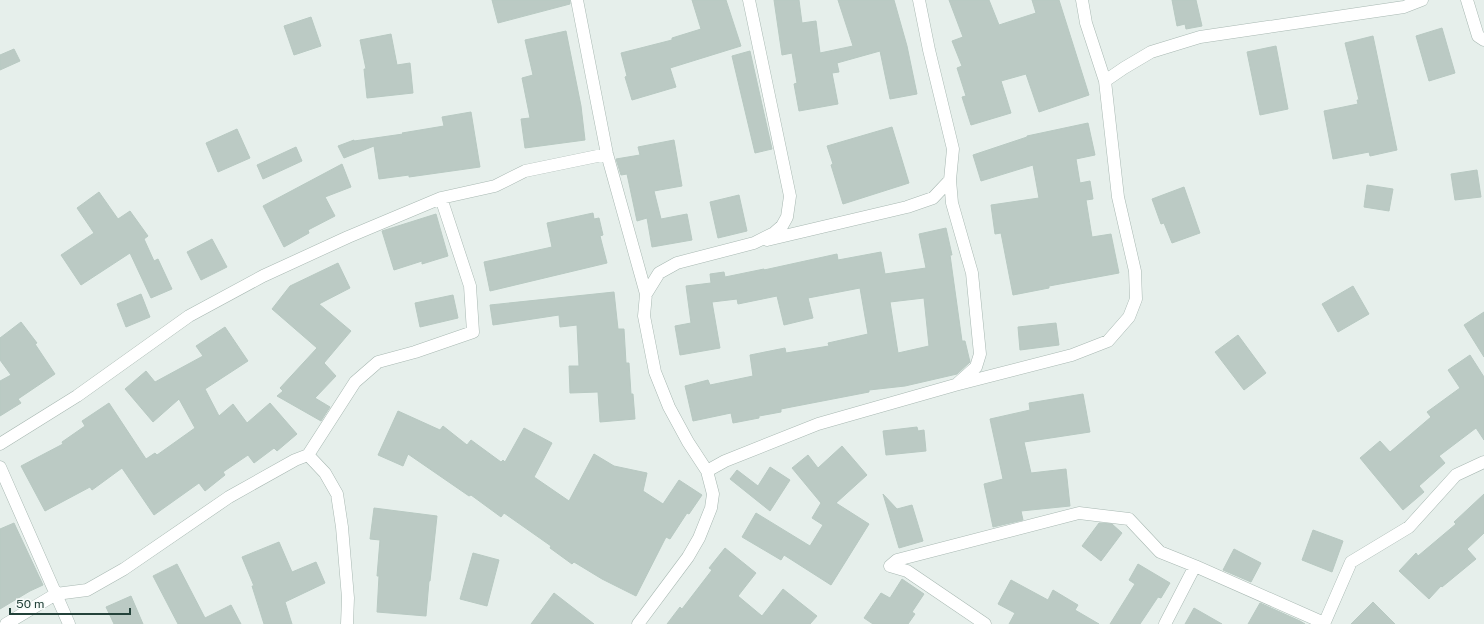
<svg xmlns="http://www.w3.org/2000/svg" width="1484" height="624" font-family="'Public Sans',sans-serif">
  <rect width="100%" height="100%" fill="#e6efeb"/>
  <!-- building -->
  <path fill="#bbcac4" stroke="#b8c9c2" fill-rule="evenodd" d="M 492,0 L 570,0 L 570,4 L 498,23 Z
    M 692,0 L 726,0 L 741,46 L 670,68 L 676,87 L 632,100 L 625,77 L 627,76 L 621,53 L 672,40 L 672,38 L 701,29 Z
    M 774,0 L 799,0 L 802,23 L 816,21 L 820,53 L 853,46 L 838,0 L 894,0 L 907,46 L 917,94 L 890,99 L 880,51 L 837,63 L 839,72 L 832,73 L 838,104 L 799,111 L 794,84 L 797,83 L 792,53 L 782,55 Z
    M 949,0 L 989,0 L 999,25 L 1036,13 L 1032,0 L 1059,0 L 1089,95 L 1039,112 L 1026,74 L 1001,81 L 1011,113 L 971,125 L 962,97 L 966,96 L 957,68 L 962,66 L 952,41 L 963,37 Z
    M 1172,0 L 1196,0 L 1202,26 L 1186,29 L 1185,24 L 1177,26 Z
    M 311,17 L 321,46 L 294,55 L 284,26 Z
    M 1442,28 L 1455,73 L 1429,81 L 1416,36 Z
    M 566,31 L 581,106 L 585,140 L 525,148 L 521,119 L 530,118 L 522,78 L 533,75 L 525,40 Z
    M 391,34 L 397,65 L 410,63 L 413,93 L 367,98 L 364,69 L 366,69 L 360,40 Z
    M 1373,36 L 1397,150 L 1370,156 L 1369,152 L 1333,159 L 1324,111 L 1358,104 L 1357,100 L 1359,100 L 1345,43 Z
    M 1276,46 L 1288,109 L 1260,115 L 1247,52 Z
    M 14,49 L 20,61 L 0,70 L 0,55 Z
    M 750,51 L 772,149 L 755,153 L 732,56 Z
    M 471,112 L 480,167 L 409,177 L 409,175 L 379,179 L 374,146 L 344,158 L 338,146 L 354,140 L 354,141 L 403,134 L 402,133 L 444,126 L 442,117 Z
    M 1088,123 L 1095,155 L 1076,159 L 1080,183 L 1090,181 L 1093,199 L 1086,200 L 1092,237 L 1111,234 L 1119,273 L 1049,286 L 1049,288 L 1013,295 L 1001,233 L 995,234 L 991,205 L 1039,198 L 1033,165 L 981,181 L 973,155 L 1027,137 L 1027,136 Z
    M 892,127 L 909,183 L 843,204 L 831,165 L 833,164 L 827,146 Z
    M 237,129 L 250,158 L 218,172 L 206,143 Z
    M 674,140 L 682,186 L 654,191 L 661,219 L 687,214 L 692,240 L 652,247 L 647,218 L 637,221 L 627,174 L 621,175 L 616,159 L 640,155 L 638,147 Z
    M 296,147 L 302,161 L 263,179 L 257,165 Z
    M 342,164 L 351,187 L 325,197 L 335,216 L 308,230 L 309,233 L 284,247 L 263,206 Z
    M 1477,170 L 1481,197 L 1455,200 L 1451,174 Z
    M 1367,185 L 1393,189 L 1389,211 L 1364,207 Z
    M 1184,187 L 1200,233 L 1172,243 L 1164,223 L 1161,224 L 1152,199 Z
    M 99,192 L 118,219 L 130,211 L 148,236 L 144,239 L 154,261 L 158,259 L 172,289 L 151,298 L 130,253 L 81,285 L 61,255 L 94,233 L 77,208 Z
    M 739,195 L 747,231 L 718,238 L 710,202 Z
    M 593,213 L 594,219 L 599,218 L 603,235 L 600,236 L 607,263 L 490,291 L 484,262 L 552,247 L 547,223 Z
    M 436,214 L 448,256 L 422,264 L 422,261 L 394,270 L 382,231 Z
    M 946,228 L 952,255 L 950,255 L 962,341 L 965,341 L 970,362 L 957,374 L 905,386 L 869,390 L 869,392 L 781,409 L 781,412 L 759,416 L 759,418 L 733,423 L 731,413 L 693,421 L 685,386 L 708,380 L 710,385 L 753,376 L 750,355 L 785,348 L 786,353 L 829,346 L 828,343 L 868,334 L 860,288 L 808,298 L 813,318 L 784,325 L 777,296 L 738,304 L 737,299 L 712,302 L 720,348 L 680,355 L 675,326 L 691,323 L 686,286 L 711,283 L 710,274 L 724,272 L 725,277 L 764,269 L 764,270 L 837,254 L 838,260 L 881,252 L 885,274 L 926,268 L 919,234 ZM 924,298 L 929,346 L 898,353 L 890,302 Z
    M 212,239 L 227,267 L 201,280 L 187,252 Z
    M 338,263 L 350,288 L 319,304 L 351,331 L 324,363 L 336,376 L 315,398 L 330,407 L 321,421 L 277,396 L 283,391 L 280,388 L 317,348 L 272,309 L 290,286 Z
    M 1353,286 L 1369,314 L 1338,332 L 1322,304 Z
    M 614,292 L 618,329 L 624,329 L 626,363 L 629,363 L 631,394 L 633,394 L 635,419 L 600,422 L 598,392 L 570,393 L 569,366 L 579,366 L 577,325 L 560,327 L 559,315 L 493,325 L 490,305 Z
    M 141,294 L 150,317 L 126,327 L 117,304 Z
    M 453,295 L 458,318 L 420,327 L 415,303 Z
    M 1484,312 L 1484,357 L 1464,325 Z
    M 21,322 L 37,343 L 35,344 L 55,374 L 18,399 L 21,403 L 0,416 L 0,381 L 11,375 L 0,360 L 0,338 Z
    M 1056,323 L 1059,345 L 1020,350 L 1018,327 Z
    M 225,327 L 248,361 L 205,389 L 219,416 L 233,404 L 247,423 L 270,403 L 297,434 L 277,451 L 274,448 L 254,463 L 248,455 L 223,472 L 225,475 L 205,491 L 199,483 L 154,515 L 122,468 L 92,490 L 90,487 L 45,511 L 21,466 L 63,444 L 62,442 L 85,426 L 82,421 L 109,403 L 146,459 L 155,453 L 157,455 L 195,428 L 179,399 L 153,422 L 125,389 L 146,371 L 155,382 L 203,356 L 196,346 Z
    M 1238,335 L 1266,373 L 1244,390 L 1215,352 Z
    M 1470,355 L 1484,377 L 1484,440 L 1476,428 L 1439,456 L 1445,463 L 1419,486 L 1424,492 L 1403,510 L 1360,458 L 1380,441 L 1390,452 L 1431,417 L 1427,412 L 1460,388 L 1448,370 Z
    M 1083,394 L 1090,432 L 1024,442 L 1031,473 L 1066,469 L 1070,506 L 1021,511 L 1023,520 L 993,527 L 984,484 L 1003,479 L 990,419 L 1030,410 L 1029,403 Z
    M 398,411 L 440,430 L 443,426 L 467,445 L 471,440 L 501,462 L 503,460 L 505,462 L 524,428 L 552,443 L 534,477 L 569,501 L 594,454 L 614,466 L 647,473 L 643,491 L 663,504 L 679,480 L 702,495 L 689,514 L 687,513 L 670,539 L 666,537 L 636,596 L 602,579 L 574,562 L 572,564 L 550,548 L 551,546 L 504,513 L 501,517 L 471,495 L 469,496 L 408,454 L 403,466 L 378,455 Z
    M 917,427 L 918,431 L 924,430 L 926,451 L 886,455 L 883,431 Z
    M 842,446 L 867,475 L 836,503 L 869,524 L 831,585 L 784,555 L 781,560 L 742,537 L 756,513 L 810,546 L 823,525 L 812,518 L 821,503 L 792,468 L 808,455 L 818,468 Z
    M 770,467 L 790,480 L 770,511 L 730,479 L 737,470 L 758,486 Z
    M 883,494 L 897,509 L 912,505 L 923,541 L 899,548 Z
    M 1484,494 L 1484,533 L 1467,549 L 1476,559 L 1442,587 L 1441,586 L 1429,599 L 1399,571 L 1416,553 L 1418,556 L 1456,524 L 1454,522 Z
    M 374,508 L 437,516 L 430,581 L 429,581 L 426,616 L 377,612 L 379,576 L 377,576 L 380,540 L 370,539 Z
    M 14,523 L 43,585 L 30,591 L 0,609 L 0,529 Z
    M 1099,523 L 1112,524 L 1122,533 L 1101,561 L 1082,546 Z
    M 1313,530 L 1343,541 L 1332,572 L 1302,560 Z
    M 279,542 L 292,572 L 316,562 L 325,583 L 285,602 L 292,624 L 264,624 L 252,586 L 254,586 L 242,557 Z
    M 725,548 L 756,573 L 738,596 L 762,616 L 783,589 L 817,616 L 810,624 L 667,624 L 680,607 L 682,609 L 712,570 L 709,568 Z
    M 1234,549 L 1261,563 L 1251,582 L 1223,570 Z
    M 473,553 L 499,560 L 487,606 L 460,599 Z
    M 177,564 L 205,618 L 231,605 L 241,624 L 178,624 L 153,576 Z
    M 1138,564 L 1170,583 L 1161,598 L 1158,597 L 1140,624 L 1110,624 L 1135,584 L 1129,580 Z
    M 902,579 L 924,594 L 912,612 L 915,614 L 908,624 L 873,624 L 864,618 L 881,593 L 890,598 Z
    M 1011,580 L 1048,600 L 1053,590 L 1078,605 L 1075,610 L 1099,624 L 1009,624 L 1015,613 L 998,604 Z
    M 554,593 L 594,624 L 531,624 Z
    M 131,596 L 143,624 L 114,624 L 106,607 Z
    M 1373,602 L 1395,624 L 1351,624 Z
    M 1260,603 L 1300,621 L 1305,624 L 1248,624 Z
    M 1194,608 L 1222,624 L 1185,624 Z"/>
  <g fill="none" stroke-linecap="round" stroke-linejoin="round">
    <defs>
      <path id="street" d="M 577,0 L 607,154 L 646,294 L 644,316 L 655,372 L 669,407 L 688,442 L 707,471 L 713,494 L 711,508 L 699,538 L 688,557 L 638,624
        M 919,0 L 929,50 L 953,149 L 950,180 L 952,203 L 972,273 L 980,354 L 976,367 L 958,383
        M 1467,0 L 1478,36 L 1484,40
        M 1105,81 L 1124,68 L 1151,52 L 1200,37 L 1404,7 L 1422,0
        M 767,240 L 907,207 L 933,198 L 950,180
        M 646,294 L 659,273 L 677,263 L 754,243 L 774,233 L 782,226 L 787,217 L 790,196 L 749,0
        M 0,444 L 77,396 L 189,316 L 263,276 L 348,237 L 441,198 L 495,186 L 525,171 L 607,154
        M 0,467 L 69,624
        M 707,471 L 725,461 L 818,424 L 955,385 L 1072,355 L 1108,341 L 1129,317 L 1136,299 L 1135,271 L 1118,197 L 1105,81 L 1086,23 L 1082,0
        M 890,566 L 897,560 L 1079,513 L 1129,519 L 1160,552 L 1195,566 L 1324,623
        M 890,566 L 907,571 L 985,624
        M 6,624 L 56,594 L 87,590 L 124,569 L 229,497 L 295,460 L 308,455
        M 347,624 L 348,598 L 342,527 L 337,494 L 325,473 L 308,455 L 355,382 L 378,362 L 415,352 L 473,332 L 470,286 L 441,198
        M 1165,624 L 1195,566
        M 1324,624 L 1351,562 L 1409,527 L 1456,475 L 1484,462"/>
    </defs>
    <!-- street casing -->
    <use href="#street" stroke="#a8b8b2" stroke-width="13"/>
    <!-- street -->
    <use href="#street" stroke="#fff" stroke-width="12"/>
  </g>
  <!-- scale -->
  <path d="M10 608v6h120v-6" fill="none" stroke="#24423a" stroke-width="2"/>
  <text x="16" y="608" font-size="12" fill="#24423a" stroke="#f7fbf9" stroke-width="3" paint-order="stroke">50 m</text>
</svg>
